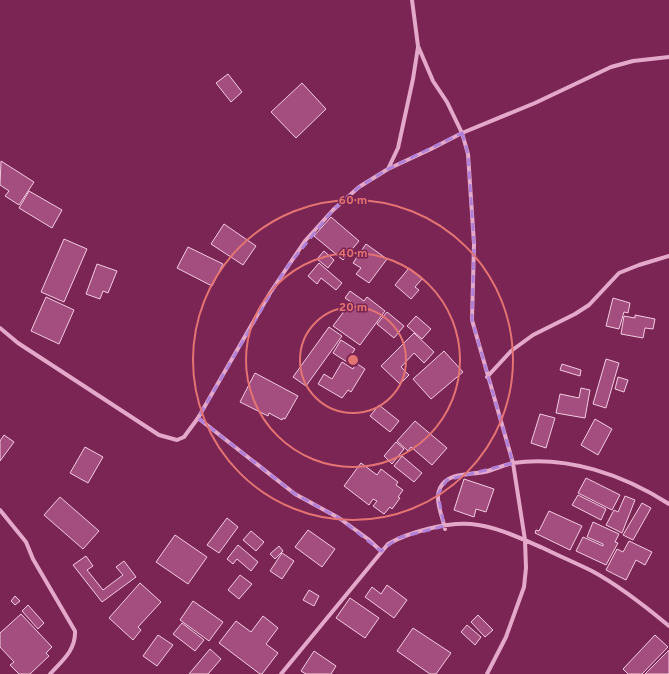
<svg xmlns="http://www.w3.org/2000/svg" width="669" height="674" font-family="Overpass,sans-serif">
  <rect width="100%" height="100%" fill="#7a2554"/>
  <!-- building -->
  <path fill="#a34e7e" stroke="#f3cbe2" d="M 228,74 L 242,92 L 231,102 L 216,83 Z
    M 302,83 L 326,109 L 296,138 L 271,112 Z
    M 1,161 L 34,182 L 19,205 L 5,196 L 9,191 L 0,185 Z
    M 29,191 L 62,210 L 52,228 L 19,208 Z
    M 331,217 L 359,241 L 343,260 L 314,236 Z
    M 224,224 L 256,246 L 243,265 L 211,244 Z
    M 64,239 L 87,249 L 64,302 L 41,292 Z
    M 366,244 L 387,259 L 369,283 L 356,274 L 361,268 L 353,263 Z
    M 188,247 L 223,264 L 212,286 L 177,268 Z
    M 324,251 L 334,260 L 328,268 L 317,259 Z
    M 319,263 L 342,283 L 336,290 L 321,278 L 317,284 L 308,276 Z
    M 97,264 L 117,271 L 108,293 L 103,291 L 100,299 L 86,294 Z
    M 409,268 L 422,279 L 415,287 L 419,290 L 411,299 L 395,285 Z
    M 350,291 L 364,301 L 367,297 L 385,311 L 360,345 L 333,326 L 351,302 L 345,298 Z
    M 46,297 L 74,310 L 59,344 L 31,331 Z
    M 613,298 L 630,303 L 628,313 L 624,312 L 619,329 L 606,326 Z
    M 387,312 L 404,326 L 394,338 L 377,324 Z
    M 635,315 L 655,319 L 653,329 L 645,328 L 643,338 L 621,334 L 624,316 L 635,318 Z
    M 416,316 L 431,329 L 422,339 L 407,326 Z
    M 329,327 L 342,336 L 306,386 L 293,377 Z
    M 414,333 L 434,352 L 424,363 L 414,353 L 401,367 L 409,375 L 400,384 L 381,366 Z
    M 341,340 L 355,349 L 347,362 L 333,353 Z
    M 444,351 L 463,372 L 431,399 L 413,379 Z
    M 606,359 L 619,363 L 606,408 L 593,404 Z
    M 342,362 L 353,369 L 356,363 L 365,369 L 351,392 L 348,390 L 342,398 L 318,384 L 324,374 L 332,379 Z
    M 562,364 L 581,370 L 580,376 L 560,370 Z
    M 255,373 L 298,396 L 285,419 L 283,418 L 282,420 L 269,413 L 268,416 L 240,402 Z
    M 618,377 L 628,380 L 624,392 L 615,389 Z
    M 581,388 L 590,390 L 585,418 L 556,413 L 560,394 L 579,398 Z
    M 379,405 L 399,421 L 390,432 L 370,416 Z
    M 540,414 L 555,418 L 546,448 L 531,443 Z
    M 595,419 L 612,429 L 598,455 L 581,445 Z
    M 415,421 L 447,448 L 432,465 L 411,447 L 408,451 L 397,441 Z
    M 4,435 L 14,442 L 0,461 L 0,441 Z
    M 396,442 L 404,449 L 392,464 L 384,456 Z
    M 85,447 L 103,457 L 88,483 L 70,473 Z
    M 402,456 L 422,473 L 414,482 L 394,466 Z
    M 361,463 L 377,475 L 381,469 L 398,482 L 396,485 L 403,490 L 398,497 L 400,498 L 392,509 L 390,507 L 384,514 L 373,506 L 377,501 L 373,499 L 369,505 L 344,486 Z
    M 586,478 L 620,495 L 612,510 L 578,493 Z
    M 464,479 L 494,489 L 486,512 L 476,509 L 474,517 L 454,510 Z
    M 578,495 L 606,509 L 601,520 L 572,505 Z
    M 625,496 L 635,500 L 622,533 L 606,525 L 614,510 L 618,512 Z
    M 60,497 L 99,531 L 83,549 L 44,515 Z
    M 642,503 L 651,508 L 633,540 L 623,535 Z
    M 549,511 L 582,526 L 570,550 L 535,533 L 536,530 L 539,531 Z
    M 227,518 L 238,527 L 219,553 L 207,545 Z
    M 593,522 L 619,534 L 615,542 L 618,543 L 606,565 L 576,551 L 583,537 L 603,546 L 603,544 L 587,537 Z
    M 308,530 L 335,549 L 322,567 L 295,547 Z
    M 251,531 L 264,542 L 256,551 L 243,540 Z
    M 175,535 L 207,557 L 188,584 L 156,562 Z
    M 629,541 L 652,552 L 645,565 L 636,560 L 626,580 L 606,570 L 617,549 L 623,552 Z
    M 238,545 L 258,562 L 251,571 L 237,559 L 233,564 L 227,559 Z
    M 279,546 L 283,551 L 275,559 L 270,554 Z
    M 282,553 L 294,561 L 282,579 L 270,571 Z
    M 86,556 L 93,566 L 87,570 L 103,590 L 123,575 L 116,567 L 124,561 L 136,577 L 102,602 L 73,565 Z
    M 240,575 L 252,584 L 239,599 L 228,590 Z
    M 140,583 L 161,602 L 138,627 L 141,630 L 133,640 L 109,618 Z
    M 387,585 L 407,600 L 394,618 L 365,597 L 372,587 L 381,594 Z
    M 309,590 L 319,596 L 314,606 L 303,600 Z
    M 15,596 L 20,601 L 15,605 L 11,601 Z
    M 350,598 L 379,618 L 365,638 L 336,618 Z
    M 193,601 L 223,622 L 209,641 L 180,620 Z
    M 28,605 L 44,623 L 38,629 L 22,611 Z
    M 21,614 L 52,647 L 46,653 L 49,656 L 30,674 L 19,674 L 10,665 L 14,662 L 0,647 L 0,633 Z
    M 478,615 L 493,630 L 485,637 L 471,622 Z
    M 263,616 L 278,628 L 266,644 L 278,653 L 262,674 L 260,674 L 219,643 L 236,621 L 251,632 Z
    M 182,623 L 204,640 L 195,651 L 173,634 Z
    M 467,625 L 481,637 L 475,645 L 461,632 Z
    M 413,628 L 451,653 L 436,674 L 430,674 L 397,651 Z
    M 158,635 L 173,645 L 157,666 L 143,656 Z
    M 655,635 L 668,647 L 642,674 L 628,674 L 623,669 Z
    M 210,649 L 221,659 L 208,674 L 189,674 Z
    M 669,650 L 669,674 L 645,674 Z
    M 314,651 L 336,666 L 331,674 L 306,674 L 301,671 Z"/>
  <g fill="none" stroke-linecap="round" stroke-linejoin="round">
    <!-- street -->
    <path stroke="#e4a8ca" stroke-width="4" d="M 412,0 L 418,46 L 433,81 L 447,102 L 462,133 L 468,154 L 474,244 L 472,320 L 513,463 L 525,540 L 526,568 L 524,587 L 506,637 L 487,674
      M 388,169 L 431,149 L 462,133 L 535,103 L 611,67 L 633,61 L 669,57
      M 0,328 L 18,343 L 159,435 L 177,440 L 184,437 L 198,418 L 270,293 L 305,241 L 333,210 L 359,187 L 388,169 L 398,148 L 413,79 L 418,47
      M 487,377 L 511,351 L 533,335 L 575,314 L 589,305 L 619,273 L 639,265 L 669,256
      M 198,418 L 295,494 L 339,518 L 368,539 L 381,551
      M 0,510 L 26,542 L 33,559 L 75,631 C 76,650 62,661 50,674
      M 445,529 C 443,518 434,499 440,488 C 448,472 470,475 484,472 C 494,470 503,465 513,463 C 567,455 624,475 669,504
      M 281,674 L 388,544 C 409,532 447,522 471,524 C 495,526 520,538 543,548 C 559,556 576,563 592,571 C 620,586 645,606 669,626"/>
  </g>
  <!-- marked area -->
  <path fill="none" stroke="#b080d9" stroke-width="3" stroke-dasharray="8 5" stroke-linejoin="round" d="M 462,133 L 468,154 L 474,244 L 472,320 L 513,463 L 447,480 L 438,494 L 444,526 L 398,538 L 381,551 L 339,518 L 295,494 L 198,418 L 284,271 L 333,210 L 359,187 L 388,169 Z"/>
  <!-- distance rings -->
  <g fill="none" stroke="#e47373" stroke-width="2">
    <circle cx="353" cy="360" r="53"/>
    <circle cx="353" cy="360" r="107"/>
    <circle cx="353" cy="360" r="160"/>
  </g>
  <circle cx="353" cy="360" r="6" fill="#e47373" stroke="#7a2554" stroke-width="2"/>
  <g font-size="12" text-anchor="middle" font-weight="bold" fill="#e47373" stroke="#7a2554" stroke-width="3" stroke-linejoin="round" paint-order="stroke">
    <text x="353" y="204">60 m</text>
    <text x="353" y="257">40 m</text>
    <text x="353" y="311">20 m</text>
  </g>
</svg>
